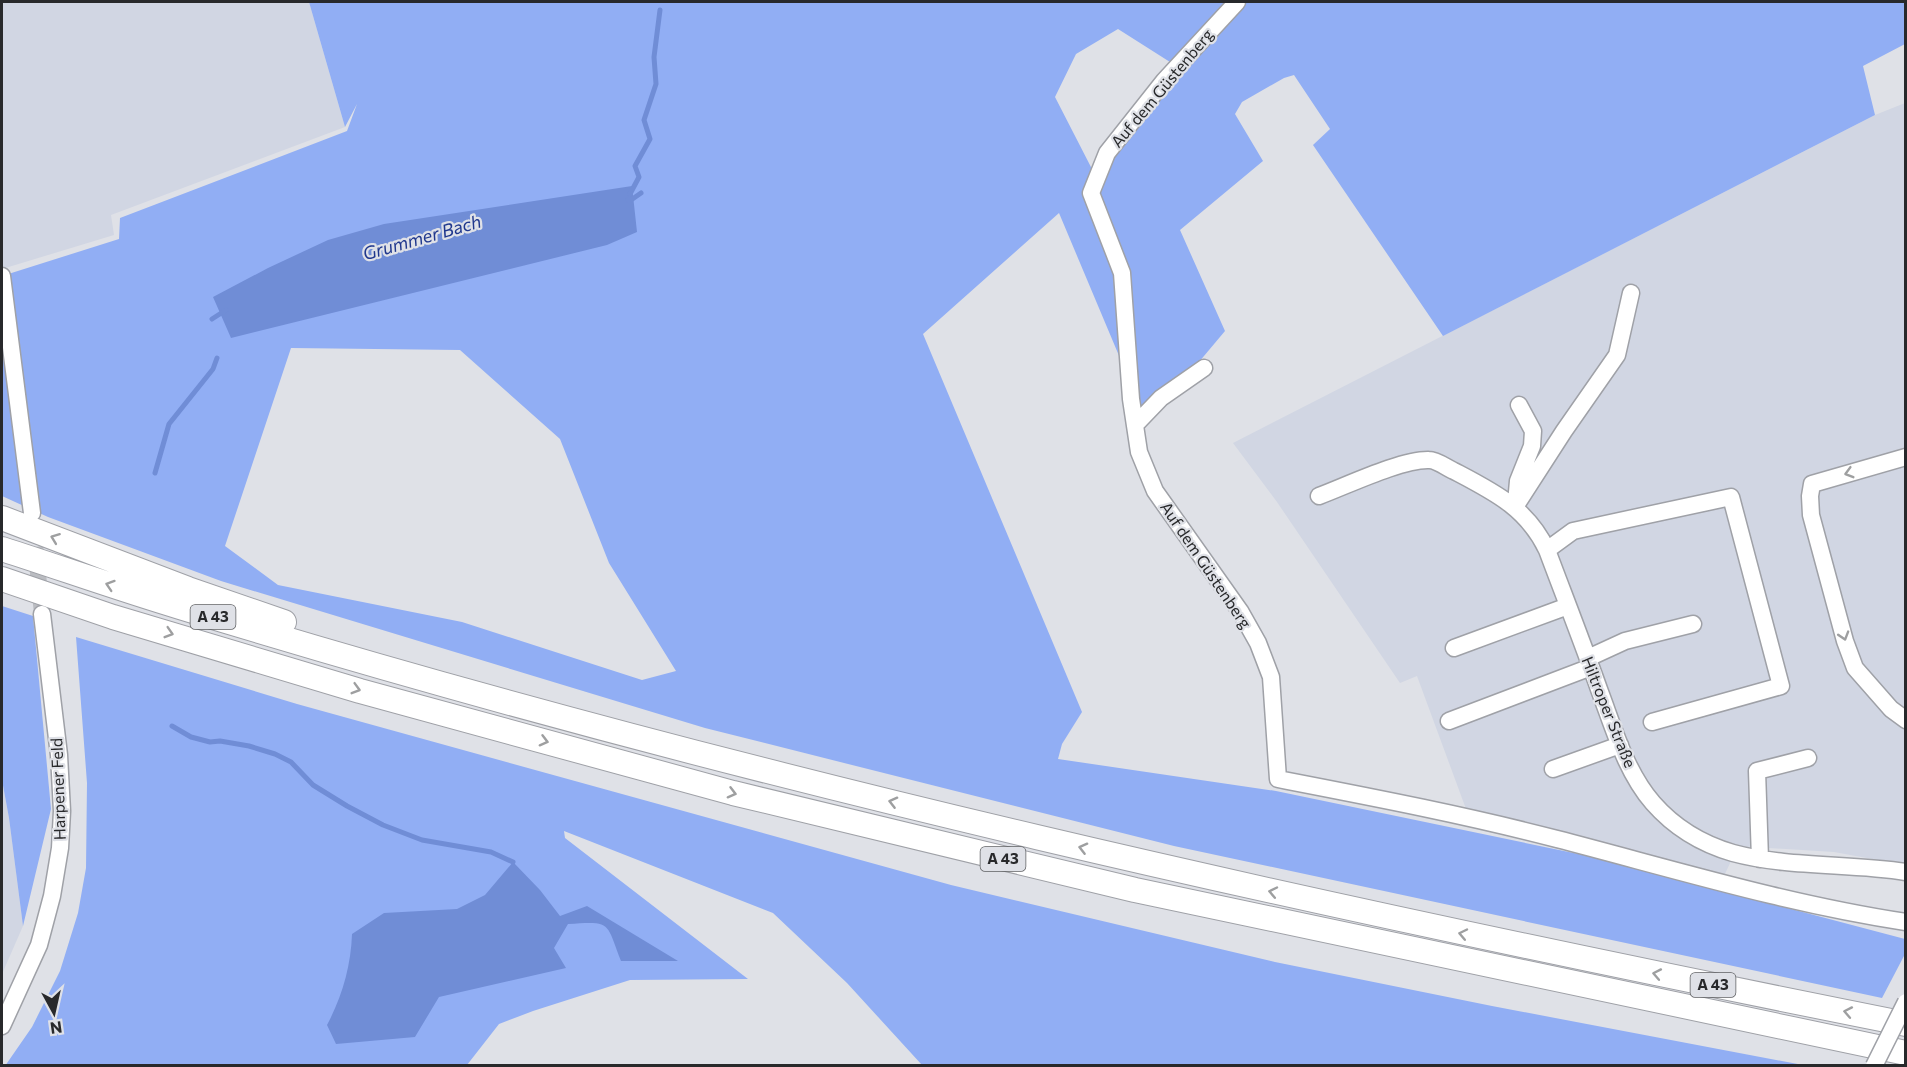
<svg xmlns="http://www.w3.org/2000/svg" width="1907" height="1067" font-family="Commissioner,sans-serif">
  <rect width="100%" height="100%" fill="#dfe1e7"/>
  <!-- built -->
  <path fill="#d1d6e3" d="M 2,2 L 309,2 L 345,127 L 111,215 L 114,235 L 2,269 Z
    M 1905,103 L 1905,865 L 1834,852 L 1738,846 L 1724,876 L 1466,809 L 1417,676 L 1400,683 L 1277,502 L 1233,443 L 1875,115 Z
    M 2,780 L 9,818 L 23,926 L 2,974 Z"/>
  <!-- green -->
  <path fill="#91aef4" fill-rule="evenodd" d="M 309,2 L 1905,2 L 1905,44 L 1863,66 L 1875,115 L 1443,336 L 1313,145 L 1330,129 L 1294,75 L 1284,78 L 1242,102 L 1235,114 L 1263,161 L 1180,230 L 1225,331 L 1188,375 L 1141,408 L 1059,213 L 923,334 L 1082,712 L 1062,744 L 1058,759 L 1276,791 L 1593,857 L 1905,939 L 1905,954 L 1882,998 L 1174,846 L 705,728 L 221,581 L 48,517 L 2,496 L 2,276 L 119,239 L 120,218 L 347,131 L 357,104 L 345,127 ZM 1118,29 L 1181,69 L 1093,171 L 1055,97 L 1076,54 ZM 291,348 L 460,350 L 560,439 L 609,563 L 676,671 L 642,680 L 462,622 L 278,585 L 225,546 Z
    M 2,606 L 33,616 L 51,809 L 23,926 L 9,818 L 2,780 Z
    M 76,637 L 297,704 L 951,885 L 1275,962 L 1492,1006 L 1803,1065 L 922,1065 L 847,983 L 773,913 L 564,831 L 565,838 L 748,979 L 630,980 L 533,1011 L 499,1024 L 467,1065 L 5,1066 L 32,1027 L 60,971 L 78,913 L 86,868 L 87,783 Z"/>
  <!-- water -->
  <path fill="#708dd6" d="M 632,186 L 637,232 L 607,245 L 231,338 L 213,297 L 268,268 L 328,240 L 384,224 Z
    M 513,862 L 540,890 L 560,916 L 587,906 L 678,961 L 621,961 C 606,922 612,921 568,924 L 554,948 L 566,968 L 439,997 L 415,1037 L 336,1044 L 327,1025 C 342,997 351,966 352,934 L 384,913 L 457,909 L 485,895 Z"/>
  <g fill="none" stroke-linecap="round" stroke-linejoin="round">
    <!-- stream -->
    <path stroke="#708dd6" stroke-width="5" d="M 630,194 L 639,177 L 635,166 L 650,139 L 644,120 L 656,84 L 654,57 L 660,10
      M 628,200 L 631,200 L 641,193
      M 212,319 L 226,310
      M 155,473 L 169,424 L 213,369 L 217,358
      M 172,726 L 191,737 L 210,742 L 220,741 L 249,746 L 275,754 L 291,762 L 313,785 L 347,806 L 383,825 L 422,840 L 491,852 L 513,862"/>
    <!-- minor-tunnel -->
    <path stroke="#babcc1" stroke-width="16" stroke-dasharray="16 8" stroke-linecap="butt" d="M 33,523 L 42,614"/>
    <defs>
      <path id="minor" d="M 1237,2 L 1164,81 L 1107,153 L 1091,193 L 1122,273 L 1131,399 L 1139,452 L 1155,491 L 1240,611 L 1258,643 L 1271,677 L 1278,779 C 1371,797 1465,815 1557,839 C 1673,869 1787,904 1906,922
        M 2,276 L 32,513
        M 1136,424 L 1161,398 L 1204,368
        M 1906,457 L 1812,484 L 1810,496 L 1811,515 L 1845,641 L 1855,668 L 1891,709 L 1906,720
        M 1319,496 C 1346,486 1402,459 1429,460 C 1437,460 1447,468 1454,471 C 1494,492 1527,508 1547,550 C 1565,598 1583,644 1600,692 C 1614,729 1626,772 1653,803 C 1674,827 1702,844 1733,853 C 1789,868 1849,863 1906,872
        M 1516,503 L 1518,481 L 1532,446 L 1533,431 L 1519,405
        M 1515,507 L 1564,431 L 1617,355 L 1631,293
        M 1547,550 L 1573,531 L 1731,497 L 1781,686 L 1652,722
        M 1454,648 L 1568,606
        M 1588,658 L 1625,641 L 1693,624
        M 1449,721 L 1591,667
        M 1553,769 L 1620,745
        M 1760,859 L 1757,771 L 1808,758
        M 2,1026 L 39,945 L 52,896 L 60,848 L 62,811 L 59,755 L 42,614"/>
      <path id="highway" d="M 2,518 L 188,589 L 284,622
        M 2,549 C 61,568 120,589 180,607 C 746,781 1325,908 1906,1024
        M 2,579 L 113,617 L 360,691 L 733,793 L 1135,890 L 1906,1053"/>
    </defs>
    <!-- minor casing -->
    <use href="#minor" stroke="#9fa1a7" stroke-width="19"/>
    <!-- highway casing -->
    <use href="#highway" stroke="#9fa1a7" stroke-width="26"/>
    <!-- minor -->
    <use href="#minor" stroke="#fff" stroke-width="16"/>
    <!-- highway -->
    <use href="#highway" stroke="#fff" stroke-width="24"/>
    <defs>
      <path id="minor-bridge" d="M 1874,1066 L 1906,1002"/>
    </defs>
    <!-- minor-bridge casing -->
    <use href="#minor-bridge" stroke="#9fa1a7" stroke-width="19" stroke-linecap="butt"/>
    <!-- minor-bridge -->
    <use href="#minor-bridge" stroke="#fff" stroke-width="16"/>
  </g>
  <!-- one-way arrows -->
  <defs><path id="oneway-chevron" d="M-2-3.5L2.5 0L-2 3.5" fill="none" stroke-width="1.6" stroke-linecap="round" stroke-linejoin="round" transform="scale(1.5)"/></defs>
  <g stroke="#9e9fa0">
    <use href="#oneway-chevron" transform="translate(1849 473) rotate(164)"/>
    <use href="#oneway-chevron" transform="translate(55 538) rotate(-159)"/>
    <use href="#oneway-chevron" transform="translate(110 585) rotate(-162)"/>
    <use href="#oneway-chevron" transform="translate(169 633) rotate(17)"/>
    <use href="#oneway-chevron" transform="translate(1844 636) rotate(73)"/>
    <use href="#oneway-chevron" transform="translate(356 689) rotate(16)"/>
    <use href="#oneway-chevron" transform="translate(544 741) rotate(15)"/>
    <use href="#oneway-chevron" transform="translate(732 793) rotate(15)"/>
    <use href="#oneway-chevron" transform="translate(893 802) rotate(-166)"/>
    <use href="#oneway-chevron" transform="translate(1083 848) rotate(-166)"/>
    <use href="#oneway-chevron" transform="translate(1273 892) rotate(-168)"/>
    <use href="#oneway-chevron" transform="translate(1463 934) rotate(-168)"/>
    <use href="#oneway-chevron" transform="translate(1657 974) rotate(-169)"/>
    <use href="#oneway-chevron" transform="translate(1848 1012) rotate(-169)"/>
  </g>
  <g text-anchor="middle" stroke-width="4.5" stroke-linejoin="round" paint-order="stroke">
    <!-- shield labels -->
    <g fill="#dfe1e7" stroke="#5f6063" stroke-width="1.5">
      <rect x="190.5" y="605" width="45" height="24" rx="4.5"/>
      <rect x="980.5" y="847" width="45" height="24" rx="4.5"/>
      <rect x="1690.5" y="973" width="45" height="24" rx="4.5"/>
    </g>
    <g font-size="15" font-weight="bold" fill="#28292b">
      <text x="213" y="622">A 43</text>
      <text x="1003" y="864">A 43</text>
      <text x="1713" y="990">A 43</text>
    </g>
    <!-- street labels -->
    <g font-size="16" fill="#28292b" stroke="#dfe1e7">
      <text transform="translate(1162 88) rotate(-50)" y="6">Auf dem Güstenberg</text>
      <text transform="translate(1206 565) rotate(56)" y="6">Auf dem Güstenberg</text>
      <text transform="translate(1609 712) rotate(68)" y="6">Hiltroper Straße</text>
      <text transform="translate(58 789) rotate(-92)" y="6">Harpener Feld</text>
    </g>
    <!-- water labels -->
    <g font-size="18" font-style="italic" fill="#1f378d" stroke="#dfe1e7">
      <text transform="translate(422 238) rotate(-16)" y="6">Grummer Bach</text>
    </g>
  </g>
  <!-- border -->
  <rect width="1907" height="1067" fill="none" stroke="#28292b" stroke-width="6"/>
  <!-- north arrow -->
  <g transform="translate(54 1013) rotate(172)" stroke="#dfe1e7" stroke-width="4.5" paint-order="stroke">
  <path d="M0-4.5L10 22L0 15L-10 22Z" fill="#28292b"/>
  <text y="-9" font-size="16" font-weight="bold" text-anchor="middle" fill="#28292b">N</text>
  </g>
</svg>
